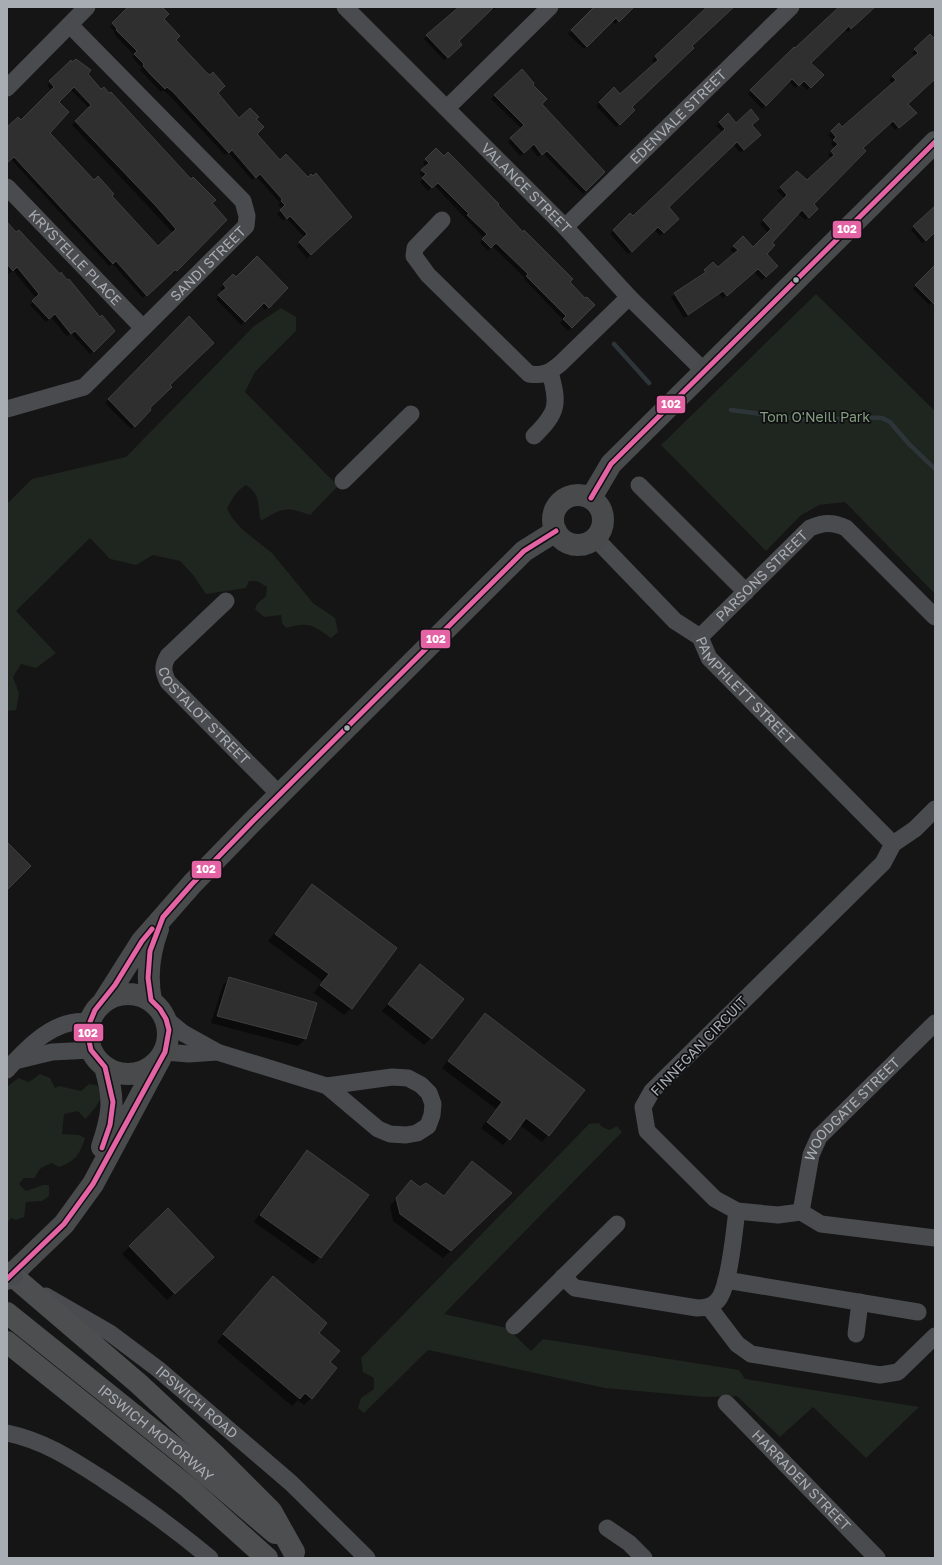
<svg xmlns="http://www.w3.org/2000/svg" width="942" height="1565" font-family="'Golos Text',sans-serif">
  <rect width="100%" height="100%" fill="#151515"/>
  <!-- green -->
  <path fill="#1f251f" d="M 816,294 L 935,411 L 935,594 L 845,502 L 819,505 L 800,516 L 766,551 L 661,445 Z
    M 281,308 L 296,317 L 296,331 L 255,372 L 245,392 L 338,486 L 310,515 C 286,506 282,508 261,521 C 256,504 263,497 246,485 C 236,491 232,499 227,509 L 233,519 L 243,530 L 272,553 L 313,603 L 335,618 L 338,632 L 331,638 C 311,624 309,622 286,628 L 282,623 L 281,615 L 264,617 L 255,609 L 257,604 L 266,596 L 267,587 L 257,581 L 249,581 L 246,588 L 206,594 L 193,575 L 180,561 L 153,555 L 136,565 L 110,559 L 90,538 L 16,611 L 56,653 L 36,668 L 21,664 L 13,677 L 19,693 L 16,710 L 7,711 L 7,504 L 32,479 L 126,457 L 254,326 Z
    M 40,1074 L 50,1078 L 55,1088 L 59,1086 L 81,1091 L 89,1084 L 97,1085 L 102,1094 C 101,1101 91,1114 85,1119 L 78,1111 L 64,1114 L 62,1134 L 79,1135 L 85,1138 C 80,1154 75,1162 59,1167 L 52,1163 C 43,1166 38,1169 35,1178 L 24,1178 L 19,1184 L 26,1191 L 43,1185 L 49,1185 L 49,1196 L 42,1201 L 26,1202 L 24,1217 L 16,1220 L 11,1218 L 7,1223 L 7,1087 L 18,1078 L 29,1082 Z
    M 599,1123 L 602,1127 L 610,1130 L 617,1126 L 622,1132 L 444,1314 L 507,1328 L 531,1351 L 543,1339 L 739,1370 L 745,1379 L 919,1407 L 866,1458 L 813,1407 L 780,1437 L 737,1396 L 705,1397 L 605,1388 L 428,1350 L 364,1413 L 358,1408 L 361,1398 L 374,1389 L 374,1378 L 363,1372 L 361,1358 L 589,1124 Z"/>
  <!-- shadow -->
  <path fill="#0007" fill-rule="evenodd" d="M 130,7 L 161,7 L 163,19 L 175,40 L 239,119 L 255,119 L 256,134 L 280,162 L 308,178 L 351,217 L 307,258 L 297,246 L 305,238 L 286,218 L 283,221 L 277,214 L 283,209 L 278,205 L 280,203 L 256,176 L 252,180 L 228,152 L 225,155 L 170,96 L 163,90 L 161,92 L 140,70 L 142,68 L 132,57 L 134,55 L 114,34 L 115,32 L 110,27 Z
    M 460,7 L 497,7 L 493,10 L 491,8 L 458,41 L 461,45 L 444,60 L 424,39 Z
    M 594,7 L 633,7 L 615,24 L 612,21 L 584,49 L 568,34 Z
    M 711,7 L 735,7 L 691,46 L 631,107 L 634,110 L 616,127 L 596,106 L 614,88 L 620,95 L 655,64 L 652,60 L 683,31 L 685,27 L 707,8 Z
    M 840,7 L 873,7 L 848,32 L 845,29 L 810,63 L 822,75 L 807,90 L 800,83 L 795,88 L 789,81 L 762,109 L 748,94 L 794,48 L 795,49 Z
    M 930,35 L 934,39 L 935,38 L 935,78 L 907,104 L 912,116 L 895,130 L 889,123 L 862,148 L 812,204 L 808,217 L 805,220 L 798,213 L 771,243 L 766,254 L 777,266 L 762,280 L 754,272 L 723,298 L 719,294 L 684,318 L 671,297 L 703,275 L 713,263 L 718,268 L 735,254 L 730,250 L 743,238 L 753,248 L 768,233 L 760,224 L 785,199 L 777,191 L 797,172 L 807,182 L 832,159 L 828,155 L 835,148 L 831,144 L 833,141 L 828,135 L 839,125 L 842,129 L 893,84 L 889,80 L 916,57 L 912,53 Z
    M 71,62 L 86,74 L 226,220 L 173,274 L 171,272 L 143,298 L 113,264 L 109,266 L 11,159 L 7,161 L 7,129 L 21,121 L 51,90 L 47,85 ZM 70,89 L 89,108 L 72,125 L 173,233 L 158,248 L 49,133 L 58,102 Z
    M 522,70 L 541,104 L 604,172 L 583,194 L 543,153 L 538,157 L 530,147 L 520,156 L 508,142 L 522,129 L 491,99 Z
    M 728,114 L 736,124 L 751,125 L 757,138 L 740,153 L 734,145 L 667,207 L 678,219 L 660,236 L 654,229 L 628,254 L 610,234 L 630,215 L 633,218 L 723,132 L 716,126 Z
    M 436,150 L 496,205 L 585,300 L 593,305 L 568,331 L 560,323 L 563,320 L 524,279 L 525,278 L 492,246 L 488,251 L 480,243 L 484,238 L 434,185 L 428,191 L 420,182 L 424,178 L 419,174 L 426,167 L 423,163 Z
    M 935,207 L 935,231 L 922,243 L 911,230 Z
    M 7,224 L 114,331 L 90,354 L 71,333 L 67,337 L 51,317 L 46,322 L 30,305 L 36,298 L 13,270 L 9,274 L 7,271 Z
    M 935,267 L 935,299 L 929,305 L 913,289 Z
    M 233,275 L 236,279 L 287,288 L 265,310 L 261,305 L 241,325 L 216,299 L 223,292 L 220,288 Z
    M 189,318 L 169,385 L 149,408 L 150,410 L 131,429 L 105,403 Z
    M 312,886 L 351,1008 L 344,1015 L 314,993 L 322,981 L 268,941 Z
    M 420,965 L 431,1038 L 424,1045 L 382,1011 Z
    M 230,978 L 305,1039 L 298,1046 L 211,1023 L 223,985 Z
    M 485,1014 L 583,1090 L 542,1142 L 520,1125 L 503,1145 L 481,1128 L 496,1109 L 442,1068 Z
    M 307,1151 L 320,1257 L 313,1264 L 254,1222 L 300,1158 Z
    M 472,1162 L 511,1193 L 443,1258 L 393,1221 L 390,1206 L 411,1182 L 420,1189 L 443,1196 Z
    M 168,1209 L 213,1257 L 167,1300 L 122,1254 Z
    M 266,1284 L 317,1333 L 329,1362 L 311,1398 L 304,1405 L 298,1400 L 292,1406 L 217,1342 Z"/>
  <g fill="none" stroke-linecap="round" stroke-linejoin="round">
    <!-- stream -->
    <path stroke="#2d3539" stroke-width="4.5" d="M 614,344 L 649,383
      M 731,410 L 816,421 L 858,417 L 882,418 L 890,422 L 909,444 L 935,469"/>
  </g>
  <!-- building -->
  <path fill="#2f2f30" stroke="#3e3f41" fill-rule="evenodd" d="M 128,7 L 162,7 L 169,14 L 164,19 L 180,36 L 176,40 L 207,73 L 210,75 L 213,72 L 225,86 L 218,93 L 239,118 L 250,108 L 259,117 L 256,119 L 264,127 L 257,134 L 280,160 L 286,154 L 308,177 L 311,174 L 313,176 L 316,173 L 352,217 L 311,255 L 299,242 L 307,234 L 290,216 L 287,219 L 280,210 L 285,205 L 281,201 L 282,199 L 260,174 L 256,178 L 232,150 L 229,153 L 173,92 L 167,87 L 165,89 L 151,75 L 143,66 L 144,64 L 134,54 L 137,51 L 116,30 L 117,29 L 112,23 Z
    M 459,7 L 494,7 L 459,41 L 462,45 L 448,58 L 426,35 Z
    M 594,7 L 634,7 L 619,22 L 616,18 L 587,47 L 571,30 Z
    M 707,7 L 734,7 L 692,46 L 694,48 L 632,107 L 635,110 L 620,125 L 599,102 L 614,87 L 620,94 L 658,60 L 655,56 Z
    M 839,7 L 875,7 L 851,29 L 849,26 L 811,63 L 824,75 L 811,88 L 804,81 L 799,86 L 792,79 L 766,106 L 750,90 L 794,47 L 795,48 Z
    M 930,34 L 935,39 L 935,79 L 908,104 L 917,113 L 899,128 L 893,121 L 863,148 L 866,151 L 814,204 L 818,209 L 809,218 L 802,210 L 772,243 L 775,245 L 767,254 L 778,266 L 766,277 L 758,269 L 727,296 L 723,291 L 688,315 L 674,293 L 706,272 L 704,270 L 713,262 L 718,267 L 738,250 L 733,246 L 743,236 L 753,247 L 771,229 L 763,220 L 787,195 L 780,187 L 797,171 L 807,180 L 834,155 L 831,151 L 838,144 L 833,140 L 836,137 L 831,131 L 839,123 L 842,127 L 896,80 L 892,76 L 918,53 L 914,49 Z
    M 76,59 L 91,70 L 88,74 L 101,89 L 104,87 L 109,93 L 111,92 L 191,179 L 193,177 L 216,200 L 212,203 L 227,220 L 177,271 L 175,270 L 147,296 L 116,261 L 113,264 L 14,157 L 7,163 L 7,127 L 18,117 L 21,120 L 54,87 L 49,81 L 71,60 L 72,62 ZM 74,87 L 91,105 L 75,121 L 155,205 L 176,229 L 158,246 L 112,196 L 114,194 L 98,176 L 94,180 L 50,133 L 69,112 L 59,102 Z
    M 522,69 L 534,83 L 533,85 L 547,99 L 542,104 L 605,172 L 586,191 L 547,151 L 542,155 L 534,144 L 524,153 L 510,138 L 524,125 L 494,95 Z
    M 751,109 L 759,119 L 752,125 L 761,135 L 744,150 L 737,142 L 669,207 L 679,219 L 664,233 L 658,227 L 632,252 L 613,230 L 630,213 L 633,216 L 725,129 L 719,122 L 728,113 L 736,123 Z
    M 436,148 L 444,156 L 448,152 L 499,204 L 498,205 L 523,232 L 524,230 L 573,279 L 570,282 L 585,298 L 587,297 L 595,305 L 572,328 L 563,319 L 566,316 L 526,276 L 528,274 L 496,243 L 491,248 L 482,239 L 487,234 L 467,215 L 469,214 L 438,183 L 432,188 L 422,178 L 426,174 L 421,170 L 429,163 L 425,159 Z
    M 935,206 L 935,232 L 926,241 L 913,226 Z
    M 7,222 L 16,232 L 19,230 L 60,274 L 61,272 L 67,280 L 69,279 L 100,317 L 102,315 L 115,331 L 94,352 L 75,331 L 71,334 L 55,314 L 49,319 L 32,301 L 39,294 L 17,267 L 13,271 L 7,264 Z
    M 257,256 L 288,288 L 269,308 L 264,303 L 245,322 L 218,295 L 226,288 L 223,284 L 233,274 L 236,277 Z
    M 935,265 L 935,305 L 915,285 Z
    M 189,316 L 214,343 L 170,385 L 172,387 L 150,408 L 151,410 L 135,427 L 108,399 Z
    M 7,842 L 31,866 L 7,890 Z
    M 312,884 L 397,948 L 352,1009 L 320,985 L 329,974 L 275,934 Z
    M 420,964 L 464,999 L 432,1039 L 388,1004 Z
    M 229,977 L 317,1003 L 306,1039 L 217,1016 Z
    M 485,1013 L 585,1090 L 549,1136 L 526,1118 L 510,1140 L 487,1122 L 502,1102 L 448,1061 Z
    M 307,1150 L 369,1195 L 321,1258 L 260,1215 Z
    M 472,1161 L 512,1193 L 451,1251 L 400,1214 L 396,1198 L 411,1180 L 420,1187 L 426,1183 L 444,1196 Z
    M 168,1208 L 214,1257 L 175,1294 L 129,1246 Z
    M 273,1276 L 327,1323 L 319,1333 L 340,1351 L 330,1362 L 337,1368 L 312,1399 L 305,1393 L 300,1399 L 223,1334 Z"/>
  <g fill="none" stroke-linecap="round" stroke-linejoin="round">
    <!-- minor -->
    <g stroke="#4a4b4e" stroke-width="17">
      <path id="s1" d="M 345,7 L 565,227 L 629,297 L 704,371"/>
      <path d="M 7,88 L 87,7"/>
      <path d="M 447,108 L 550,7"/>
      <path id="s2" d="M 7,187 L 143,328"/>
      <path d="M 442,220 L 415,248 L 414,256 L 428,275 L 529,374 C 543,376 549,373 560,364 L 629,297"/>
      <path id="s3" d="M 565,227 L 791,7"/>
      <path id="s4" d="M 7,409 L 84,387 L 246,226 L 247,216 L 243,201 L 70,25"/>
      <path d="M 534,436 C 558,412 559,405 550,372"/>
      <path d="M 343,481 L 411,414"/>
      <path d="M 639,485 L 746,592"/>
      <path id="s5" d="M 596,539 L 675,621 L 700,637 L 709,658 L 893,844"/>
      <path id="s6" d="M 226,601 L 168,656 C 162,666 163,672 168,682 L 279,794"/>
      <path id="s7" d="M 700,637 L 810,528 C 824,522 833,522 846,528 L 935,617"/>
      <path d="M 935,809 L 915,829 L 893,844 L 883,863 L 652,1091 L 643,1107 L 647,1131 L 715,1199 L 737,1211 L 778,1215 L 801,1212 L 821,1224 L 935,1238"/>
      <path d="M 166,1019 L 183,1033 L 217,1052 L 327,1086 L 378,1129 L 390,1134 L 406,1135 L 417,1133 L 428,1126 L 432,1115 L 433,1104 L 429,1093 L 421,1085 L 408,1078 L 392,1077 L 327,1086"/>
      <path d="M 165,1052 L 189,1054 L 217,1052"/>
      <path d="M 15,1061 L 52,1052 L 91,1050"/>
      <path d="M 7,1070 C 28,1046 56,1017 90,1022"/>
      <path id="s8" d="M 801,1212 L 811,1155 L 819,1137 L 935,1023"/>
      <path d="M 563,1277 L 575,1288 L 697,1308 C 705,1308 712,1307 717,1301 C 730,1288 734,1230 737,1211"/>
      <path d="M 726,1280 L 918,1312"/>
      <path id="s9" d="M 46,1296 L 110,1333 L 158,1369 L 291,1483 L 367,1558"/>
      <path d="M 709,1307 L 737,1344 L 751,1354 L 880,1375 L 898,1372 L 935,1336"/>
      <path d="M 514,1326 L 617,1224"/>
      <path d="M 856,1334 L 860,1302"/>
      <path id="s10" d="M 726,1403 L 877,1558"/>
      <path d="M 7,1433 C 45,1441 73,1460 104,1480 C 141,1504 176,1530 210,1558"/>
      <path d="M 607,1528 L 629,1543 L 644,1558"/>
    </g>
    <!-- secondary -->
    <path stroke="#484a4b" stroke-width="22" d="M553 520a25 25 0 1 1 50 0a25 25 0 1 1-50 0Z
      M 591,498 L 611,464 L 935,142
      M88 1034a40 40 0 1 1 80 0a40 40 0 1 1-80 0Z
      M 151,1000 C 146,975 149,953 158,929
      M 104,1001 L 142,941 L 192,884 L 254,820 L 524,551 L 556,531
      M 102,1147 C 113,1114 115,1100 105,1067
      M 7,1279 L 64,1224 L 93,1184 L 160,1059"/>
    <!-- motorway -->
    <g stroke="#4c4e4f" stroke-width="22">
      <path d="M 14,1277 L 139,1384 L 214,1454 L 271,1511 L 294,1552"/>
      <path id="s11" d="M 7,1313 L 185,1456 L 275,1533"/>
      <path d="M 7,1342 L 189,1488 L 267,1558"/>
    </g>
    <!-- minor-bridge -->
    <path stroke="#4a4b4e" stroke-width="17" d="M 7,1270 L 14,1277"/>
    <defs>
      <path id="bus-1" d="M 591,498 L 611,464 L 935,142
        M 102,1148 L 110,1125 L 113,1102 L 105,1067 L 91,1050 L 88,1036 L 90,1022 L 95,1010 L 115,985 L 142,941 L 152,929
        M 7,1279 L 64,1224 L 93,1184 L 165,1052 L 169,1030 L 166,1019 L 160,1009 L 151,1000 L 148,978 L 150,951 L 163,917 L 192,884 L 254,820 L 524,551 L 556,531"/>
    </defs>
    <!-- bus-1 casing -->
    <use href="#bus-1" stroke="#0f0f11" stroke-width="8"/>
    <!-- bus-1 -->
    <use href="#bus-1" stroke="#e463a4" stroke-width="5"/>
  </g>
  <!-- markers -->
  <g fill="#a8adb4" stroke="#0f0f11" stroke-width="1.5">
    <circle cx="796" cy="280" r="3.5"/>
    <circle cx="347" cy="728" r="3.5"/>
  </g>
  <g text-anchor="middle" stroke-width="3.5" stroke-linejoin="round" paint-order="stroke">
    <!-- street labels -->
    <g font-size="14" fill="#a8adb4" stroke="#0f0f11">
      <text dy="5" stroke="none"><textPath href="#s3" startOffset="158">EDENVALE STREET</textPath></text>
      <text dy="5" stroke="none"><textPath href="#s1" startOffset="256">VALANCE STREET</textPath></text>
      <text dy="5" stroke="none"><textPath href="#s2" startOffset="98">KRYSTELLE PLACE</textPath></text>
      <text dy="5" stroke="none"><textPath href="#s4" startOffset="255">SANDI STREET</textPath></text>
      <text dy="5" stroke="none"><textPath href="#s7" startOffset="87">PARSONS STREET</textPath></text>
      <text dy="5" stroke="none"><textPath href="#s5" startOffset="214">PAMPHLETT STREET</textPath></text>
      <text dy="5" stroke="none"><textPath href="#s6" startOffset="156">COSTALOT STREET</textPath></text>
      <text transform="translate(699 1046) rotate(-46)" y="5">FINNEGAN CIRCUIT</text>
      <text dy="5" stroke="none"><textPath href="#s8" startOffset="120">WOODGATE STREET</textPath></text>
      <text dy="5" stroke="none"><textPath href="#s9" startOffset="185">IPSWICH ROAD</textPath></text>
      <text dy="5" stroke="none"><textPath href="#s11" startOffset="191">IPSWICH MOTORWAY</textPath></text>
      <text dy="5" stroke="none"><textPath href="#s10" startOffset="108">HARRADEN STREET</textPath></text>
    </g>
    <!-- park labels -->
    <g font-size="14" fill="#839d81" stroke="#0f0f11">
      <text x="815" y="422">Tom O'Neill Park</text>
    </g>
  </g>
  <g stroke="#0f0f11" stroke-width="1.5">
    <rect x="832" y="220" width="30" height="19" rx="4" fill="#e463a4"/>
    <rect x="656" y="395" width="30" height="19" rx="4" fill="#e463a4"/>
    <rect x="420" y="629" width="31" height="20" rx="4" fill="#e463a4"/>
    <rect x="191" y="860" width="31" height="19" rx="4" fill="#e463a4"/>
    <rect x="73" y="1023" width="31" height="19" rx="4" fill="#e463a4"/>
  </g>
  <g font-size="11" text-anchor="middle" font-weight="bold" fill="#fff">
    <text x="847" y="233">102</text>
    <text x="671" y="408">102</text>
    <text x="436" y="643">102</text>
    <text x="206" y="873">102</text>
    <text x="88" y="1037">102</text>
  </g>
  <!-- border -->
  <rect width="942" height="1565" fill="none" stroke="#a8adb4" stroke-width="16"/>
</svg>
